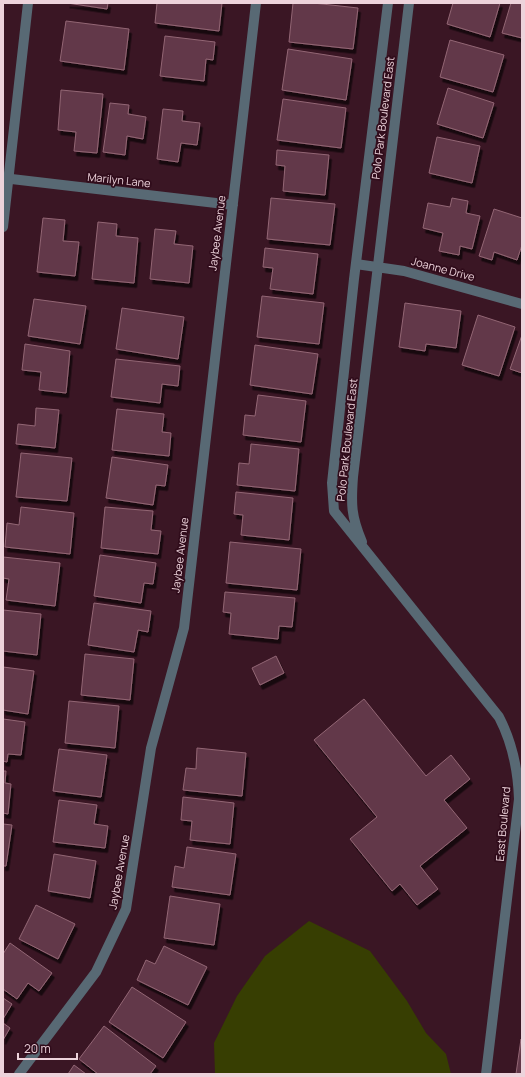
<svg xmlns="http://www.w3.org/2000/svg" width="525" height="1077" font-family="Manrope,sans-serif">
  <defs>
    <filter id="shadow"><feDropShadow dx="2.5" dy="4.5" stdDeviation="0" flood-color="#0009"/></filter>
  </defs>
  <rect width="100%" height="100%" fill="#3a1624"/>
  <!-- water -->
  <path fill="#373e02" d="M 309,921 L 370,951 L 407,1001 L 426,1033 L 446,1054 L 451,1074 L 215,1074 L 214,1043 L 237,996 L 265,956 Z"/>
  <!-- building -->
  <path fill="#623948" stroke="#936675" filter="url(#shadow)" d="M 67,3 L 108,3 L 107,9 Z
    M 157,3 L 222,3 L 219,31 L 155,23 Z
    M 293,3 L 313,3 L 358,8 L 353,49 L 289,42 Z
    M 453,3 L 500,3 L 490,37 L 447,24 Z
    M 511,3 L 522,3 L 522,38 L 502,33 Z
    M 66,21 L 129,29 L 124,70 L 60,61 Z
    M 165,36 L 215,42 L 213,60 L 206,59 L 204,81 L 160,76 Z
    M 450,40 L 504,55 L 493,92 L 440,77 Z
    M 288,49 L 352,59 L 346,100 L 282,90 Z
    M 448,88 L 494,103 L 483,138 L 437,124 Z
    M 61,90 L 103,94 L 97,153 L 74,151 L 76,132 L 58,130 Z
    M 283,99 L 346,108 L 341,148 L 277,140 Z
    M 110,103 L 129,105 L 128,114 L 146,117 L 143,139 L 127,136 L 125,155 L 103,152 Z
    M 163,109 L 183,111 L 182,121 L 200,123 L 197,145 L 181,143 L 178,162 L 157,159 Z
    M 437,137 L 480,146 L 472,183 L 429,173 Z
    M 277,150 L 329,155 L 325,195 L 283,191 L 285,166 L 276,165 Z
    M 271,198 L 335,204 L 330,245 L 267,239 Z
    M 452,198 L 468,201 L 466,213 L 480,216 L 472,249 L 460,246 L 459,255 L 439,251 L 443,233 L 423,228 L 428,203 L 450,207 Z
    M 494,209 L 522,218 L 522,245 L 517,260 L 494,252 L 492,260 L 479,256 Z
    M 43,218 L 65,220 L 63,241 L 79,242 L 75,276 L 37,272 Z
    M 98,222 L 117,224 L 116,236 L 138,238 L 134,283 L 92,279 Z
    M 155,229 L 176,231 L 174,244 L 193,246 L 189,283 L 150,279 Z
    M 265,248 L 318,254 L 313,294 L 270,289 L 273,268 L 263,267 Z
    M 262,296 L 324,303 L 319,344 L 257,337 Z
    M 34,299 L 86,306 L 80,344 L 28,336 Z
    M 405,303 L 461,311 L 456,348 L 426,344 L 425,351 L 399,347 Z
    M 122,308 L 184,317 L 178,359 L 116,349 Z
    M 478,315 L 515,327 L 499,376 L 462,365 Z
    M 522,335 L 522,373 L 510,369 Z
    M 25,344 L 70,351 L 66,393 L 39,390 L 41,372 L 22,370 Z
    M 255,345 L 318,354 L 312,394 L 250,385 Z
    M 116,359 L 180,366 L 178,386 L 162,384 L 160,403 L 111,397 Z
    M 258,395 L 306,401 L 301,442 L 243,435 L 245,415 L 255,416 Z
    M 36,408 L 59,410 L 55,448 L 16,444 L 18,424 L 35,426 Z
    M 117,409 L 164,414 L 162,432 L 171,433 L 169,456 L 112,450 Z
    M 251,444 L 299,449 L 295,491 L 237,485 L 239,463 L 249,464 Z
    M 21,453 L 72,458 L 67,501 L 16,497 Z
    M 112,457 L 168,465 L 165,486 L 156,485 L 153,505 L 106,498 Z
    M 236,492 L 293,498 L 289,540 L 241,535 L 243,515 L 234,514 Z
    M 21,507 L 74,513 L 70,554 L 5,547 L 7,523 L 19,525 Z
    M 105,507 L 153,511 L 151,530 L 161,531 L 158,554 L 101,548 Z
    M 230,542 L 301,549 L 297,590 L 226,583 Z
    M 100,555 L 156,563 L 153,584 L 144,583 L 141,603 L 94,596 Z
    M 3,557 L 60,563 L 55,606 L 6,600 L 9,579 L 3,578 Z
    M 225,592 L 295,598 L 292,627 L 279,626 L 278,639 L 229,634 L 231,613 L 223,612 Z
    M 94,603 L 151,611 L 148,632 L 138,630 L 134,652 L 88,645 Z
    M 3,610 L 41,614 L 37,655 L 3,651 Z
    M 85,654 L 134,659 L 130,700 L 81,695 Z
    M 276,656 L 284,673 L 260,685 L 252,668 Z
    M 3,667 L 34,671 L 28,714 L 3,710 Z
    M 364,699 L 426,776 L 451,755 L 470,779 L 444,800 L 467,828 L 420,866 L 438,889 L 417,905 L 400,884 L 392,891 L 350,839 L 377,817 L 314,740 Z
    M 69,701 L 119,706 L 115,748 L 65,743 Z
    M 3,719 L 25,722 L 21,755 L 8,754 L 7,762 L 3,761 Z
    M 197,748 L 246,753 L 242,796 L 183,790 L 186,768 L 196,769 Z
    M 59,749 L 107,755 L 101,797 L 53,791 Z
    M 3,771 L 6,771 L 5,783 L 11,784 L 8,814 L 3,813 Z
    M 183,797 L 234,803 L 230,844 L 190,840 L 192,821 L 181,820 Z
    M 59,800 L 97,805 L 94,824 L 108,826 L 105,848 L 53,842 Z
    M 3,824 L 12,825 L 6,866 L 3,866 Z
    M 187,847 L 236,854 L 230,895 L 172,887 L 175,866 L 184,868 Z
    M 54,854 L 96,861 L 90,898 L 48,891 Z
    M 170,896 L 220,904 L 214,945 L 164,938 Z
    M 36,905 L 75,924 L 58,959 L 19,939 Z
    M 10,943 L 52,973 L 39,991 L 28,983 L 17,999 L 3,989 L 3,954 Z
    M 164,946 L 207,967 L 188,1005 L 137,980 L 146,960 L 155,964 Z
    M 132,987 L 186,1022 L 163,1058 L 109,1022 Z
    M 3,998 L 12,1004 L 3,1019 Z
    M 3,1023 L 10,1028 L 3,1040 Z
    M 104,1026 L 156,1066 L 150,1074 L 98,1074 L 79,1059 Z
    M 521,1039 L 522,1074 L 516,1074 Z
    M 74,1065 L 86,1074 L 68,1074 Z"/>
  <g fill="none" stroke-linecap="round" stroke-linejoin="round">
    <!-- minor -->
    <path stroke="#586974" stroke-width="10" d="M 388,3 L 354,279 L 332,483 L 334,511 L 499,717 C 513,744 518,770 519,799 L 486,1074
      M 3,178 L 233,205
      M 3,227 L 28,3
      M 356,264 L 404,271 L 522,304
      M 362,542 C 351,516 351,504 353,477 L 409,3
      M 19,1074 L 96,972 L 126,909 L 151,748 L 184,628 L 256,3"/>
  </g>
  <g text-anchor="middle" stroke-width="3.5" stroke-linejoin="round" paint-order="stroke">
    <!-- street labels -->
    <g font-size="11" fill="#edd3db" stroke="#300c1b">
      <text transform="translate(383 118) rotate(-83)" y="4">Polo Park Boulevard East</text>
      <text transform="translate(119 180) rotate(6)" y="4">Marilyn Lane</text>
      <text transform="translate(217 233) rotate(-83)" y="4">Jaybee Avenue</text>
      <text transform="translate(443 269) rotate(15)" y="4">Joanne Drive</text>
      <text transform="translate(347 440) rotate(-84)" y="4">Polo Park Boulevard East</text>
      <text transform="translate(180 555) rotate(-83)" y="4">Jaybee Avenue</text>
      <text transform="translate(503 824) rotate(-85)" y="4">East Boulevard</text>
      <text transform="translate(119 872) rotate(-80)" y="4">Jaybee Avenue</text>
    </g>
  </g>
  <!-- border -->
  <rect width="525" height="1077" fill="none" stroke="#edd3db" stroke-width="8"/>
  <!-- scale -->
  <path d="M18 1053v6h59v-6" fill="none" stroke="#edd3db" stroke-width="2"/>
  <text x="24" y="1053" font-size="12" fill="#edd3db" stroke="#300c1b" stroke-width="3" paint-order="stroke">20 m</text>
</svg>
